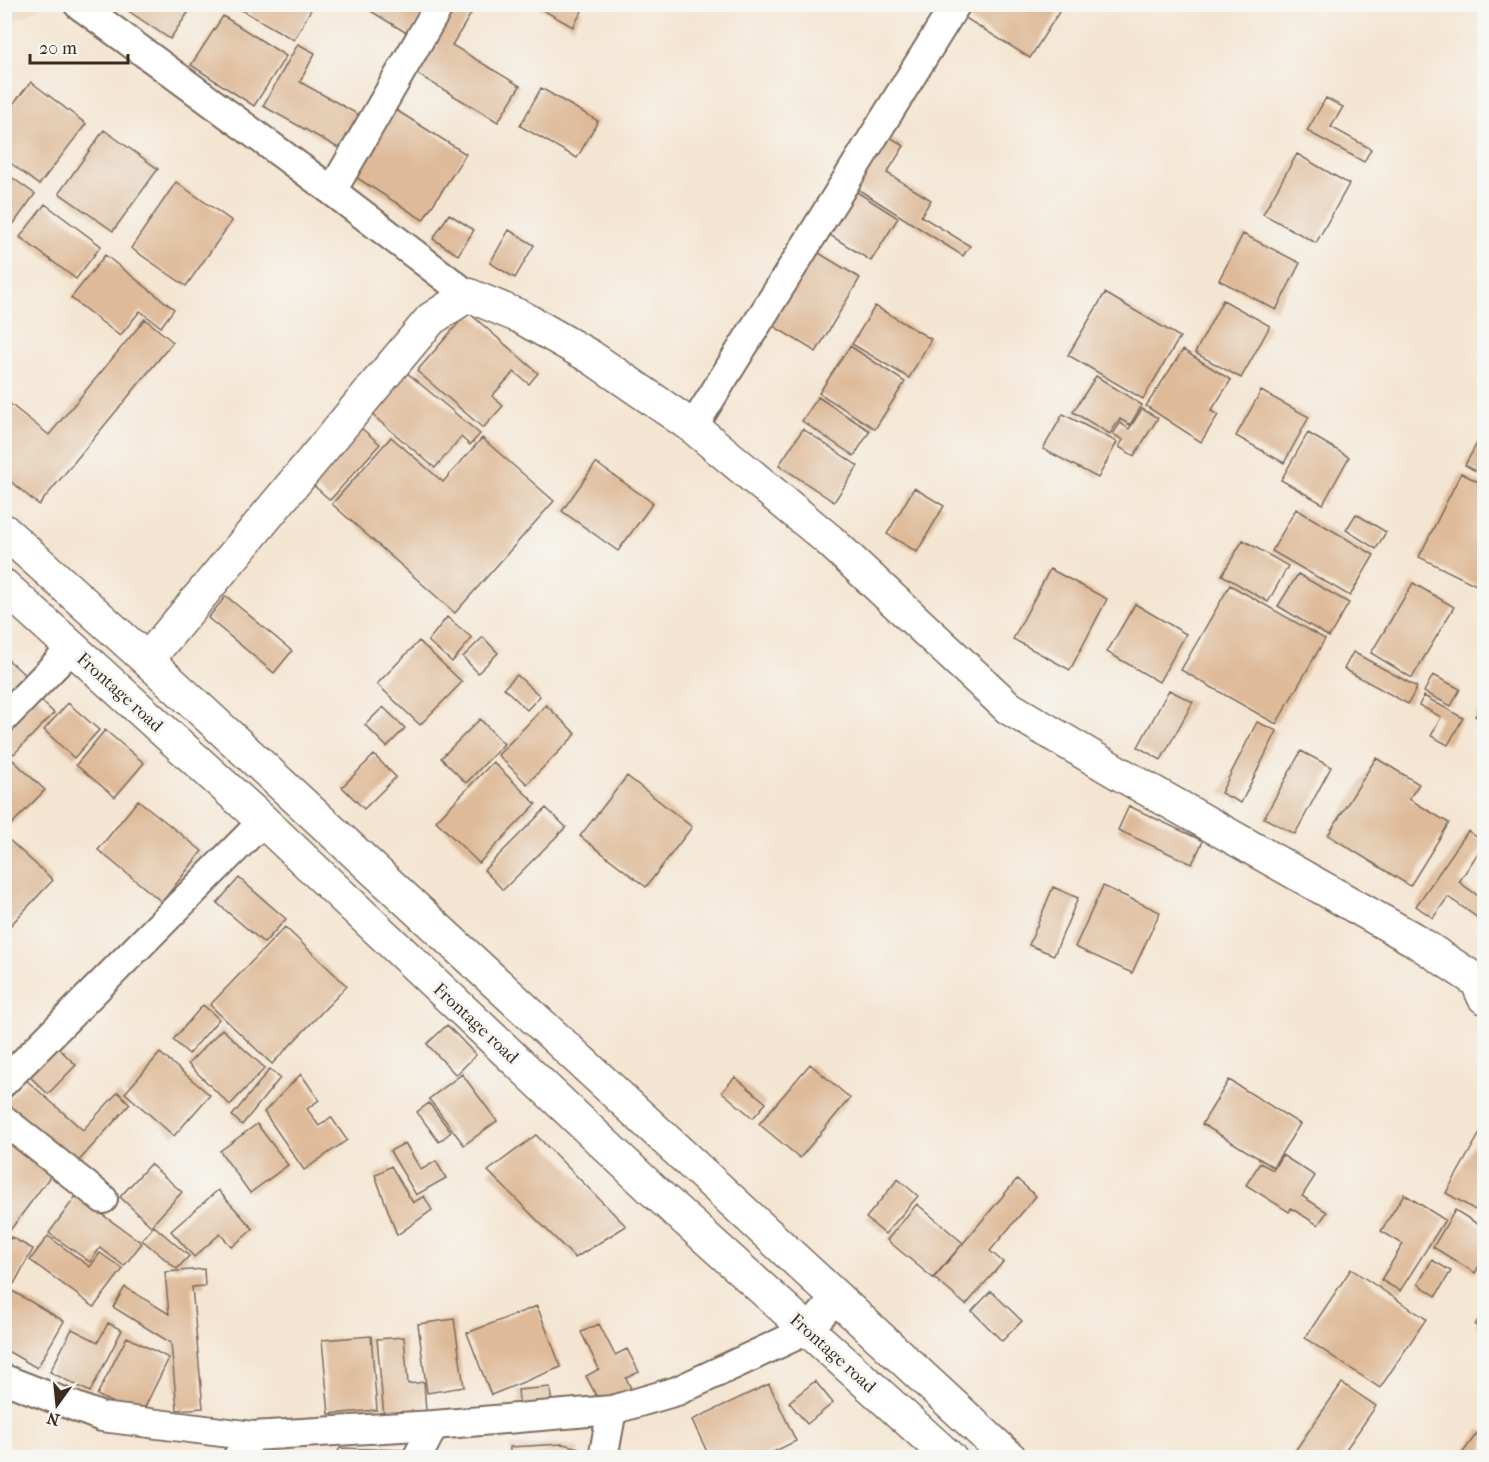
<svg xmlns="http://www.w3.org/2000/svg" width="1489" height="1462" font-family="'IM FELL French Canon',serif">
  <rect width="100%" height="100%" fill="#f6f6f2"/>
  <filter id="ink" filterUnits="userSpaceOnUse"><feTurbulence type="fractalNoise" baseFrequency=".0167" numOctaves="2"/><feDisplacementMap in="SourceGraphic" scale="12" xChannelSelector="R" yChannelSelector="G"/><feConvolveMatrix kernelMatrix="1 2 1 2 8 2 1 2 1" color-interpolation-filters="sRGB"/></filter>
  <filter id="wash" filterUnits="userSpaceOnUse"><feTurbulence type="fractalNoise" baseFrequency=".008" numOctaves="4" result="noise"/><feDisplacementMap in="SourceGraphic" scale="24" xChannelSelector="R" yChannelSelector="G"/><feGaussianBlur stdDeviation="1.35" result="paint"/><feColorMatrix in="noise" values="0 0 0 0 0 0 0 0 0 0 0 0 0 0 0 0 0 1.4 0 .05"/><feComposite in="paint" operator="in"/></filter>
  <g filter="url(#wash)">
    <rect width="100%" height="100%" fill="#f4e5d2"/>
    <!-- built -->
    <path fill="#edd7bb" d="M 39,5 L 41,6 L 5,28 L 5,5 Z"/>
    <g id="blocks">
      <!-- building -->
      <path fill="#deba98" d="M 118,4 L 194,4 L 170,39 Z
        M 231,4 L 314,4 L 294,40 Z
        M 359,4 L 429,4 L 410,35 Z
        M 452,4 L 477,4 L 452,45 L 520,86 L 498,122 L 412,71 Z
        M 532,4 L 573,4 L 582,11 L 573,27 Z
        M 965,4 L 1064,4 L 1030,58 L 959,14 Z
        M 223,16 L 286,56 L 254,106 L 191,65 Z
        M 298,44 L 315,53 L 300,82 L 361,116 L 342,150 L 263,106 Z
        M 31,82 L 86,124 L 39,185 L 4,158 L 4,115 Z
        M 541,88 L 598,121 L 577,158 L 520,126 Z
        M 1326,98 L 1343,107 L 1331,127 L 1371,149 L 1364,162 L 1307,131 Z
        M 396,110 L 466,154 L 423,220 L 354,176 Z
        M 104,130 L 158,169 L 113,231 L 59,193 Z
        M 881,131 L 904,146 L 887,173 L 931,200 L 921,216 L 970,246 L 963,256 L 848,183 Z
        M 1297,154 L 1349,184 L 1316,243 L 1263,214 Z
        M 4,172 L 35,194 L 12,226 L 4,221 Z
        M 176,182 L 232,221 L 186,286 L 131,248 Z
        M 849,187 L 898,218 L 871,261 L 822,230 Z
        M 45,204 L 101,246 L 76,279 L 20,237 Z
        M 449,214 L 474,230 L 458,255 L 433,239 Z
        M 509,230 L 534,245 L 515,278 L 490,263 Z
        M 1243,234 L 1300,263 L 1276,310 L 1219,280 Z
        M 809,247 L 860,278 L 816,352 L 765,321 Z
        M 105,255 L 174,309 L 161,327 L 140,311 L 120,336 L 71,298 Z
        M 1105,293 L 1180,337 L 1143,399 L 1068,355 Z
        M 1223,300 L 1270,326 L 1241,378 L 1195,353 Z
        M 875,306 L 931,339 L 909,378 L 852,344 Z
        M 468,312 L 538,373 L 529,384 L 514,372 L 492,396 L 503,406 L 483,428 L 417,371 Z
        M 145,319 L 173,342 L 39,505 L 4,476 L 4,399 L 49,435 Z
        M 850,346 L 905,382 L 875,429 L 819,393 Z
        M 1183,350 L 1231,380 L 1211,411 L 1218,415 L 1201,442 L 1146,406 Z
        M 406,372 L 480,434 L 470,445 L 461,437 L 435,468 L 370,413 Z
        M 1096,376 L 1142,405 L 1130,425 L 1120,419 L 1110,434 L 1073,412 Z
        M 1261,391 L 1309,417 L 1284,463 L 1236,436 Z
        M 818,397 L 870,431 L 854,456 L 802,421 Z
        M 1142,409 L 1158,418 L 1134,456 L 1119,447 L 1123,440 L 1113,434 L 1120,423 L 1129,429 Z
        M 1063,414 L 1117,442 L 1098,478 L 1043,449 Z
        M 360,427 L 380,444 L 330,500 L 311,483 Z
        M 803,429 L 858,466 L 834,502 L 779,465 Z
        M 1484,431 L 1484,476 L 1465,465 Z
        M 1308,433 L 1349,457 L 1323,504 L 1281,480 Z
        M 391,437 L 443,482 L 482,438 L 554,501 L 455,613 L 332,504 Z
        M 596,463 L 653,503 L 618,551 L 562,511 Z
        M 1461,473 L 1484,485 L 1484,568 L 1476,585 L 1419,557 Z
        M 914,488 L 944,506 L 917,552 L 887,534 Z
        M 1296,509 L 1374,555 L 1350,596 L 1272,551 Z
        M 1356,514 L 1386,532 L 1376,549 L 1346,530 Z
        M 1243,540 L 1288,566 L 1268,602 L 1222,575 Z
        M 1050,569 L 1107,599 L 1070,670 L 1013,639 Z
        M 1298,574 L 1349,603 L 1329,637 L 1278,606 Z
        M 1413,583 L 1454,607 L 1412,678 L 1371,653 Z
        M 1230,585 L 1325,639 L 1276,724 L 1181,670 Z
        M 226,596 L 292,651 L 274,673 L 208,618 Z
        M 1135,604 L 1186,634 L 1159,682 L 1107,652 Z
        M 447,617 L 472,638 L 452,662 L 428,641 Z
        M 483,637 L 498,653 L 478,673 L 463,657 Z
        M 419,641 L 462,682 L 420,725 L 377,684 Z
        M 1353,652 L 1417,687 L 1408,704 L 1344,669 Z
        M 4,656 L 25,675 L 4,697 Z
        M 517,675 L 540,696 L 527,710 L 504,688 Z
        M 1433,675 L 1460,689 L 1451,706 L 1424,692 Z
        M 1169,690 L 1193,702 L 1161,760 L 1138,747 Z
        M 35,695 L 54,713 L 14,754 L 4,744 L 4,725 Z
        M 1424,696 L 1463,718 L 1448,745 L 1431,736 L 1441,717 L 1419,705 Z
        M 1484,702 L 1484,722 L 1475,716 Z
        M 68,703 L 99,730 L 74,758 L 44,730 Z
        M 546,705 L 576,734 L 527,784 L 498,755 Z
        M 383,707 L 405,728 L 387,747 L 365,725 Z
        M 480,719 L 504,744 L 466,783 L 441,758 Z
        M 1257,722 L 1277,731 L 1241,803 L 1221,793 Z
        M 105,730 L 144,763 L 115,797 L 76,765 Z
        M 1301,751 L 1331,767 L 1295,834 L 1264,818 Z
        M 4,752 L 45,790 L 4,832 Z
        M 374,755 L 396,777 L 364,809 L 342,787 Z
        M 1376,758 L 1419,784 L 1409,799 L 1449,823 L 1410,886 L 1328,835 Z
        M 493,762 L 536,804 L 479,863 L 436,821 Z
        M 627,776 L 692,827 L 646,887 L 580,836 Z
        M 138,800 L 202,851 L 162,902 L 98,850 Z
        M 1129,806 L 1203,841 L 1192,864 L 1118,830 Z
        M 546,808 L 566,827 L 503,890 L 484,870 Z
        M 1468,831 L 1484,842 L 1484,844 L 1459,882 L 1484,900 L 1484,922 L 1448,897 L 1433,918 L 1416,906 Z
        M 8,839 L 53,880 L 4,932 L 4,843 Z
        M 239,878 L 286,919 L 264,943 L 217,903 Z
        M 1103,886 L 1160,912 L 1132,973 L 1075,947 Z
        M 1053,887 L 1078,898 L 1054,955 L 1029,945 Z
        M 285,927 L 347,986 L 272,1064 L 210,1005 Z
        M 203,1005 L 219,1019 L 189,1054 L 173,1040 Z
        M 447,1025 L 476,1055 L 456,1075 L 427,1044 Z
        M 222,1029 L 265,1068 L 230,1105 L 188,1064 Z
        M 51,1041 L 76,1065 L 48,1094 L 23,1070 Z
        M 160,1053 L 210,1095 L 174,1136 L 125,1093 Z
        M 810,1064 L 850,1098 L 800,1158 L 759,1124 Z
        M 270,1069 L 280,1078 L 242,1125 L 232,1116 Z
        M 301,1074 L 319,1100 L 307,1109 L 319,1126 L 331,1117 L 347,1140 L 304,1170 L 264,1112 Z
        M 462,1074 L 497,1121 L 464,1145 L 429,1099 Z
        M 735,1077 L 766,1103 L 753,1118 L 722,1092 Z
        M 26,1080 L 83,1130 L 118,1092 L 130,1104 L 76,1164 L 6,1102 Z
        M 1229,1080 L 1300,1124 L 1273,1167 L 1202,1124 Z
        M 429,1103 L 451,1132 L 439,1142 L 417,1112 Z
        M 257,1124 L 288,1165 L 250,1193 L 220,1151 Z
        M 1484,1126 L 1484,1198 L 1477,1211 L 1446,1193 Z
        M 536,1135 L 626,1226 L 575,1258 L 488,1171 Z
        M 4,1139 L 52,1174 L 8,1233 L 4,1231 Z
        M 405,1143 L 421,1170 L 436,1161 L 446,1178 L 416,1195 L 390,1151 Z
        M 1282,1155 L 1315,1176 L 1302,1196 L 1327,1212 L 1318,1225 L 1291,1208 L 1289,1212 L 1246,1185 L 1260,1163 L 1273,1170 Z
        M 150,1164 L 182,1192 L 151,1226 L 120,1197 Z
        M 391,1166 L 413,1203 L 424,1196 L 432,1210 L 397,1235 L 375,1175 Z
        M 898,1179 L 918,1196 L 885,1234 L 866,1218 Z
        M 1017,1179 L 1036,1196 L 990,1251 L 1003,1262 L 966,1305 L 934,1278 Z
        M 218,1190 L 253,1229 L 232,1247 L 220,1234 L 194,1257 L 171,1231 Z
        M 1404,1194 L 1445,1220 L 1400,1291 L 1381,1280 L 1403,1244 L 1381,1231 Z
        M 76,1196 L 142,1243 L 124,1266 L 100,1248 L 90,1262 L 49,1233 Z
        M 917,1204 L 963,1243 L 933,1278 L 887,1240 Z
        M 1455,1210 L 1484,1228 L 1484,1257 L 1475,1273 L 1433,1247 Z
        M 154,1226 L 189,1256 L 177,1269 L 142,1240 Z
        M 48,1236 L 90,1267 L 100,1253 L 123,1269 L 94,1307 L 30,1260 Z
        M 11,1237 L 33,1249 L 14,1284 L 4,1279 L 4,1249 Z
        M 1432,1260 L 1451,1271 L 1436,1296 L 1418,1284 Z
        M 204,1269 L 205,1286 L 192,1287 L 203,1408 L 177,1410 L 171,1343 L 113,1307 L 125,1287 L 169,1314 L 165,1272 Z
        M 1351,1269 L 1426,1319 L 1380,1388 L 1305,1338 Z
        M 9,1289 L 64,1321 L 37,1368 L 4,1349 L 4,1296 Z
        M 991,1291 L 1022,1321 L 1002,1341 L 972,1311 Z
        M 537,1306 L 561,1367 L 491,1395 L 467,1333 Z
        M 1484,1310 L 1484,1331 L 1475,1325 Z
        M 454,1319 L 464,1387 L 427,1393 L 418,1324 Z
        M 108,1323 L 122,1330 L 90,1392 L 50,1372 L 72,1329 L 98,1342 Z
        M 599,1324 L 615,1355 L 627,1349 L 639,1372 L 626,1378 L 635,1397 L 618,1405 L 612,1394 L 599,1401 L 586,1376 L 599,1369 L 581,1332 Z
        M 371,1336 L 377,1410 L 329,1414 L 322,1340 Z
        M 127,1337 L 169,1358 L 140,1417 L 97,1395 Z
        M 404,1337 L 408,1384 L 424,1382 L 426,1413 L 384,1417 L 377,1339 Z
        M 815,1381 L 833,1403 L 807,1424 L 789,1402 Z
        M 1342,1383 L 1376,1406 L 1340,1458 L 1290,1458 Z
        M 769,1384 L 796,1441 L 761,1458 L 710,1458 L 692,1420 Z
        M 550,1387 L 552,1406 L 520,1409 L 518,1390 Z
        M 1480,1429 L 1484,1433 L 1484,1458 L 1465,1458 L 1461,1455 Z
        M 563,1444 L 579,1448 L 577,1458 L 510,1458 L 510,1447 Z
        M 340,1448 L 403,1450 L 398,1458 L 334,1458 Z"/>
    </g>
  </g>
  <g filter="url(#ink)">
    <use href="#blocks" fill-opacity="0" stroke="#7c6b5d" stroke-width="1.5"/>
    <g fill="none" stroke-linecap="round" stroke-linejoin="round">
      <defs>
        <path id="minor" d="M 78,4 L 332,191 L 468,295
          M 332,191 L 440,4
          M 693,427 L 956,4
          M 4,718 L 72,648
          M 4,1082 L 263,821
          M 4,1120 L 103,1199
          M 4,1379 L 102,1417 L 253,1436 L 434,1425 L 612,1410 L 677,1391 L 808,1330 L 836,1298
          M 237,1458 L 253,1436
          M 417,1458 L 434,1425
          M 603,1458 L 612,1410"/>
        <path id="tertiary" d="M 147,660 L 373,388 L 431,319 L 468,295 L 521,317 L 591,357 L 693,427 L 829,540 L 1009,708 L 1117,772 L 1413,939 L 1477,981 L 1484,997"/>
        <path id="secondary" d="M 4,531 L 147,660 L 1010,1458
          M 4,586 L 263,821 L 654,1191 L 950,1458"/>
      </defs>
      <!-- minor casing -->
      <use href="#minor" stroke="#7c6b5d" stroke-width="32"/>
      <!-- tertiary casing -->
      <use href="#tertiary" stroke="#7c6b5d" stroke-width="36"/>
      <!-- secondary casing -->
      <use href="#secondary" stroke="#7c6b5d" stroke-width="36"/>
      <!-- minor -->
      <use href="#minor" stroke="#fff" stroke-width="28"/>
      <!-- tertiary -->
      <use href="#tertiary" stroke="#fff" stroke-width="33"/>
      <!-- secondary -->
      <use href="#secondary" stroke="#fff" stroke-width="33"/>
    </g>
  </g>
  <g text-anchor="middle" stroke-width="6" stroke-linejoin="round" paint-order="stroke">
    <!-- street labels -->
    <g font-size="18" fill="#3b2a1e" stroke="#f6f6f2">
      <text transform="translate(120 692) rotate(42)" y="6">Frontage road</text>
      <text transform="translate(476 1023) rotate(43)" y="6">Frontage road</text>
      <text transform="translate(833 1353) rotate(42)" y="6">Frontage road</text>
    </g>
  </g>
  <!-- margin -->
  <rect width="1489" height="1462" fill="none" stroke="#f6f6f2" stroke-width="24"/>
  <!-- north arrow -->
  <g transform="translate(57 1405) rotate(195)" stroke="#f6f6f2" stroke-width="4.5" paint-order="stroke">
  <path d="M0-4.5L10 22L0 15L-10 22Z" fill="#3b2a1e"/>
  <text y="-9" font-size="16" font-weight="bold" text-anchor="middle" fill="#3b2a1e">N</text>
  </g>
  <!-- scale -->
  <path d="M30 54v9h98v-9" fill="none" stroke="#3b2a1e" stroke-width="3"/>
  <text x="39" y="54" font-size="18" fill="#3b2a1e" stroke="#f6f6f2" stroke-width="4.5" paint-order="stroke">20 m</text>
</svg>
